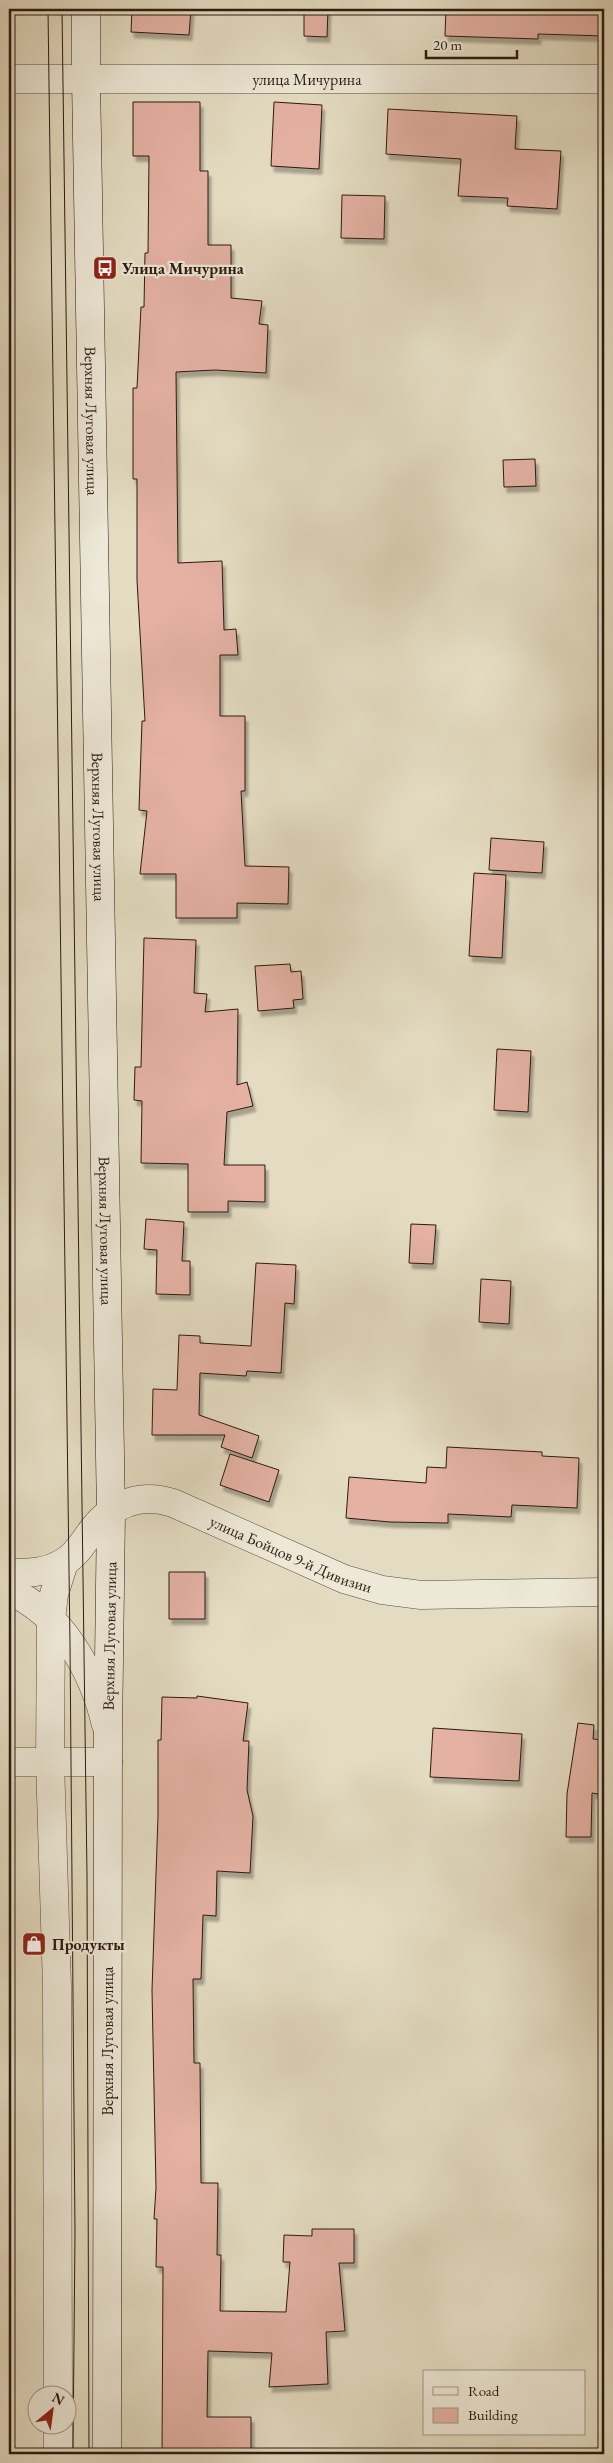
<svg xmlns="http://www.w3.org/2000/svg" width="613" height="2463" font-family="'EB Garamond',serif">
  <defs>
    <filter id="shadow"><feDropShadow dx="3" dy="5.5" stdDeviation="1" flood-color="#0004"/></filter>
  </defs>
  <rect width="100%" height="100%" fill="#e4dcc2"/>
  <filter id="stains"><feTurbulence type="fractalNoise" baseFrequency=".004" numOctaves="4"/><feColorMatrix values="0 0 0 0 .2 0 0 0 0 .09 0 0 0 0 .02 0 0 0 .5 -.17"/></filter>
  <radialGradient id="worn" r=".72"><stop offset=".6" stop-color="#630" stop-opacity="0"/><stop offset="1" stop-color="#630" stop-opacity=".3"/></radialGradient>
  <!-- building -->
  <path fill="#e4b1a3" stroke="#2b1a10" filter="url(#shadow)" d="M 132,9 L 191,9 L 189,35 L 131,32 Z
    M 304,9 L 328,9 L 327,37 L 304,36 Z
    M 446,9 L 604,9 L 604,36 L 538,34 L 538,39 L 445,36 Z
    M 133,102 L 200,102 L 200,171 L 208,171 L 208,245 L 231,245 L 231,298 L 262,301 L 259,324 L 268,325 L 266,373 L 215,370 L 176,372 L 178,563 L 222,561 L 224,630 L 236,629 L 238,655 L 220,655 L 220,716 L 245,716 L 245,791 L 241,791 L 245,866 L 289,867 L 288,904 L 237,903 L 237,918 L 176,918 L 176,874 L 140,874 L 147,811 L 139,810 L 142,721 L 145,721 L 137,580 L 137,479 L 133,479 L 133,388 L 137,388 L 141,307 L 144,307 L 145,253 L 148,253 L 149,156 L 133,156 Z
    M 274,102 L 322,105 L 319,169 L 271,166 Z
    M 388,109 L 517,116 L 515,149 L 561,151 L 557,209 L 507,206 L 508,198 L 458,196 L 461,159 L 386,154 Z
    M 342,195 L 385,196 L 384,239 L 341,238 Z
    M 535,459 L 536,486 L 504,487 L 503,460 Z
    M 491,838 L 544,842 L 542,873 L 489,870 Z
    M 474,873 L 506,875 L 502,958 L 469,956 Z
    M 144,938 L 196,940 L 194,993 L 207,994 L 205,1012 L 238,1009 L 237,1085 L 247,1082 L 253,1106 L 227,1112 L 224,1165 L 265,1165 L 265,1202 L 228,1201 L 228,1212 L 188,1212 L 188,1164 L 141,1163 L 142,1101 L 134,1100 L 135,1067 L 141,1067 Z
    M 290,964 L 291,972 L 301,971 L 303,999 L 293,1000 L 294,1008 L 258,1011 L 255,966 Z
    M 497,1049 L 531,1051 L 528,1112 L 494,1110 Z
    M 146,1219 L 184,1222 L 182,1261 L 190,1261 L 190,1295 L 156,1294 L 157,1250 L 144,1249 Z
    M 411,1224 L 436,1225 L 433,1264 L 409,1263 Z
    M 256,1263 L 296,1265 L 294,1304 L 285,1303 L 281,1373 L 247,1371 L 246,1376 L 200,1373 L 199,1415 L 259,1436 L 252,1458 L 221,1447 L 225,1435 L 152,1435 L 153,1389 L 177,1390 L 179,1335 L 200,1336 L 200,1343 L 251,1346 Z
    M 481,1279 L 511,1281 L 509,1324 L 479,1322 Z
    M 447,1447 L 542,1452 L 542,1456 L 579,1458 L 577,1508 L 512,1505 L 511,1517 L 448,1514 L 448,1523 L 390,1522 L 346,1518 L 349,1477 L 426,1483 L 427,1467 L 446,1468 Z
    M 230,1454 L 279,1470 L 269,1502 L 220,1485 Z
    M 169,1572 L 205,1572 L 205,1619 L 169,1619 Z
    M 197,1696 L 248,1703 L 243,1741 L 249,1741 L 247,1790 L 253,1816 L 250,1873 L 217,1871 L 216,1916 L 203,1915 L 201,1979 L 193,1979 L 194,2063 L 200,2063 L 201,2183 L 218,2183 L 217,2255 L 221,2255 L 220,2311 L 286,2312 L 290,2262 L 283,2262 L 284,2235 L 312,2236 L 312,2229 L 354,2229 L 354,2263 L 339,2263 L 345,2331 L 326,2332 L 328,2384 L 269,2387 L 272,2353 L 208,2351 L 207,2417 L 251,2417 L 251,2454 L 162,2454 L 163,2267 L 156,2267 L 157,2219 L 154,2219 L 156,2188 L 152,1990 L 158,1816 L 158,1740 L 161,1740 L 162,1697 L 197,1698 Z
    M 578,1723 L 594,1725 L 593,1739 L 604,1740 L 604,1795 L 592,1793 L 591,1837 L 566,1837 L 567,1794 Z
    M 433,1728 L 522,1734 L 519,1781 L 430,1777 Z"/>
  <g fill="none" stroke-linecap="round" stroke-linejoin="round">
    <defs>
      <g id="minor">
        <path id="s1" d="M 9,79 L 604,79"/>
      </g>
      <g id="tertiary">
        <path id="s2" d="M 9,1573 C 29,1573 46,1573 64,1562 C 78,1554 85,1539 94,1528 C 115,1502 142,1493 173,1503 L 344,1579 L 382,1590 L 421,1595 L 604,1592"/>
        <path d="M 9,1591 C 62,1613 93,1671 106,1725"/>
        <path d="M 9,1762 L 108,1762"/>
        <path d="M 58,2396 L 57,1987 L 50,1762 L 51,1619 L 54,1594 L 64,1563"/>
        <path d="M 58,2454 L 58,2426"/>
      </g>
      <g id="secondary">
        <path id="s3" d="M 86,9 L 86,79 L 111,1513 L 108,1734 L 107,2454"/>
      </g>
    </defs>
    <!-- minor casing -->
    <use href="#minor" stroke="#594a3c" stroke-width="29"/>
    <!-- tertiary casing -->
    <use href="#tertiary" stroke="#594a3c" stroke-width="29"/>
    <!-- secondary casing -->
    <use href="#secondary" stroke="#2b1a10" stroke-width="29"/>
    <!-- minor -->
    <use href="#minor" stroke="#ede8d7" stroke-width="28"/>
    <!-- tertiary -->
    <use href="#tertiary" stroke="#ede8d7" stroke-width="28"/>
    <!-- secondary -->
    <use href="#secondary" stroke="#ede8d7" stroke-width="28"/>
    <!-- tram -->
    <path stroke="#2b1a10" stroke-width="1" d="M 48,9 L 70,1644 L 75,2232 L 73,2454
      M 62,9 L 87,1876 L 89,2454"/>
  </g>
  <!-- icons -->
  <defs>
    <symbol id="bus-square" viewBox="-11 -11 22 22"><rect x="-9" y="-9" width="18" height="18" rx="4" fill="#8f2418" stroke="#ede8d7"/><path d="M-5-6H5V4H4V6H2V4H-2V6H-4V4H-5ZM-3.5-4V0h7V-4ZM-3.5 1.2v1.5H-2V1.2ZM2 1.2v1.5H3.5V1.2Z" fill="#fff"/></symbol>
    <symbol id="shop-square" viewBox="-11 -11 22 22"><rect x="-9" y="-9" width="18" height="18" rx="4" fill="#8f2418" stroke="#ede8d7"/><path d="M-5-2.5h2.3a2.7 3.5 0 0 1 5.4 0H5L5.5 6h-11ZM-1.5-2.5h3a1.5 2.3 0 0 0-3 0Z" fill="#fff"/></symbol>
  </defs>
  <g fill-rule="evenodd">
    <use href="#bus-square" x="91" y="254" width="28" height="28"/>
    <use href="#shop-square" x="20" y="1930" width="28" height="28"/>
  </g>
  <g text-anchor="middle" stroke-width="4.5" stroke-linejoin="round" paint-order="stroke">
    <!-- street labels -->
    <g font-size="16" fill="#2b1a10" stroke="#ede8d7">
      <text dy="6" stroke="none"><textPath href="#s1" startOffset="298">улица Мичурина</textPath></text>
      <text dy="6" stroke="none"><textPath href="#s3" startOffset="412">Верхняя Луговая улица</textPath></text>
      <text dy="6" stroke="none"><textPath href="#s3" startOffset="818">Верхняя Луговая улица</textPath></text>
      <text dy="6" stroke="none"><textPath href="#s3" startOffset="1222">Верхняя Луговая улица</textPath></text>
      <text dy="6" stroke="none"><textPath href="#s2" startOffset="320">улица Бойцов 9-й Дивизии</textPath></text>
      <text transform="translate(109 1636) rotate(-89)" y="6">Верхняя Луговая улица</text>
      <text transform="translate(107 2041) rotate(-90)" y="6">Верхняя Луговая улица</text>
    </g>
    <!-- poi labels -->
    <g font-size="16" font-weight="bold" fill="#2b1a10" stroke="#ede8d7" text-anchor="start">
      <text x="122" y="274">Улица Мичурина</text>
      <text x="52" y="1950">Продукты</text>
    </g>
  </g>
  <!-- margin -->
  <rect width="613" height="2463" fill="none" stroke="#e4dcc2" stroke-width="30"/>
  <rect x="10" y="10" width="593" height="2443" fill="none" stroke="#2b1a10" stroke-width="2.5"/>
  <rect x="15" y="15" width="583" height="2433" fill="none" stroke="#2b1a10"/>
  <!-- legend -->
  <rect x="423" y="2370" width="162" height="65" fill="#ede8d7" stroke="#9f9687"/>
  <rect x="433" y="2387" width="25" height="8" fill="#ede8d7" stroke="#9f9687"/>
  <text x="468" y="2396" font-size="15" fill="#2b1a10">Road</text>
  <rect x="433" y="2408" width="25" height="15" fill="#e4b1a3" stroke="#9f9687"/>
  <text x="468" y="2420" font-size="15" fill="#2b1a10">Building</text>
  <!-- north arrow -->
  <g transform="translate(52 2410) rotate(29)"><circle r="24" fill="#ede8d7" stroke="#9f9687"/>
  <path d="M0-4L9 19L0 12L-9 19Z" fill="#8f2418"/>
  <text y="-8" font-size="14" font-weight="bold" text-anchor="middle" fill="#2b1a10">N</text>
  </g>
  <!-- scale -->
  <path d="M426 50v8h91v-8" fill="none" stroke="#2b1a10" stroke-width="2.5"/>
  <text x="433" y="50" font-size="15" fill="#2b1a10" stroke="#ede8d7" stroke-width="4" paint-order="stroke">20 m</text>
  <rect width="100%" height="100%" filter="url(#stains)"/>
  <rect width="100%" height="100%" fill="url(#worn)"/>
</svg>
